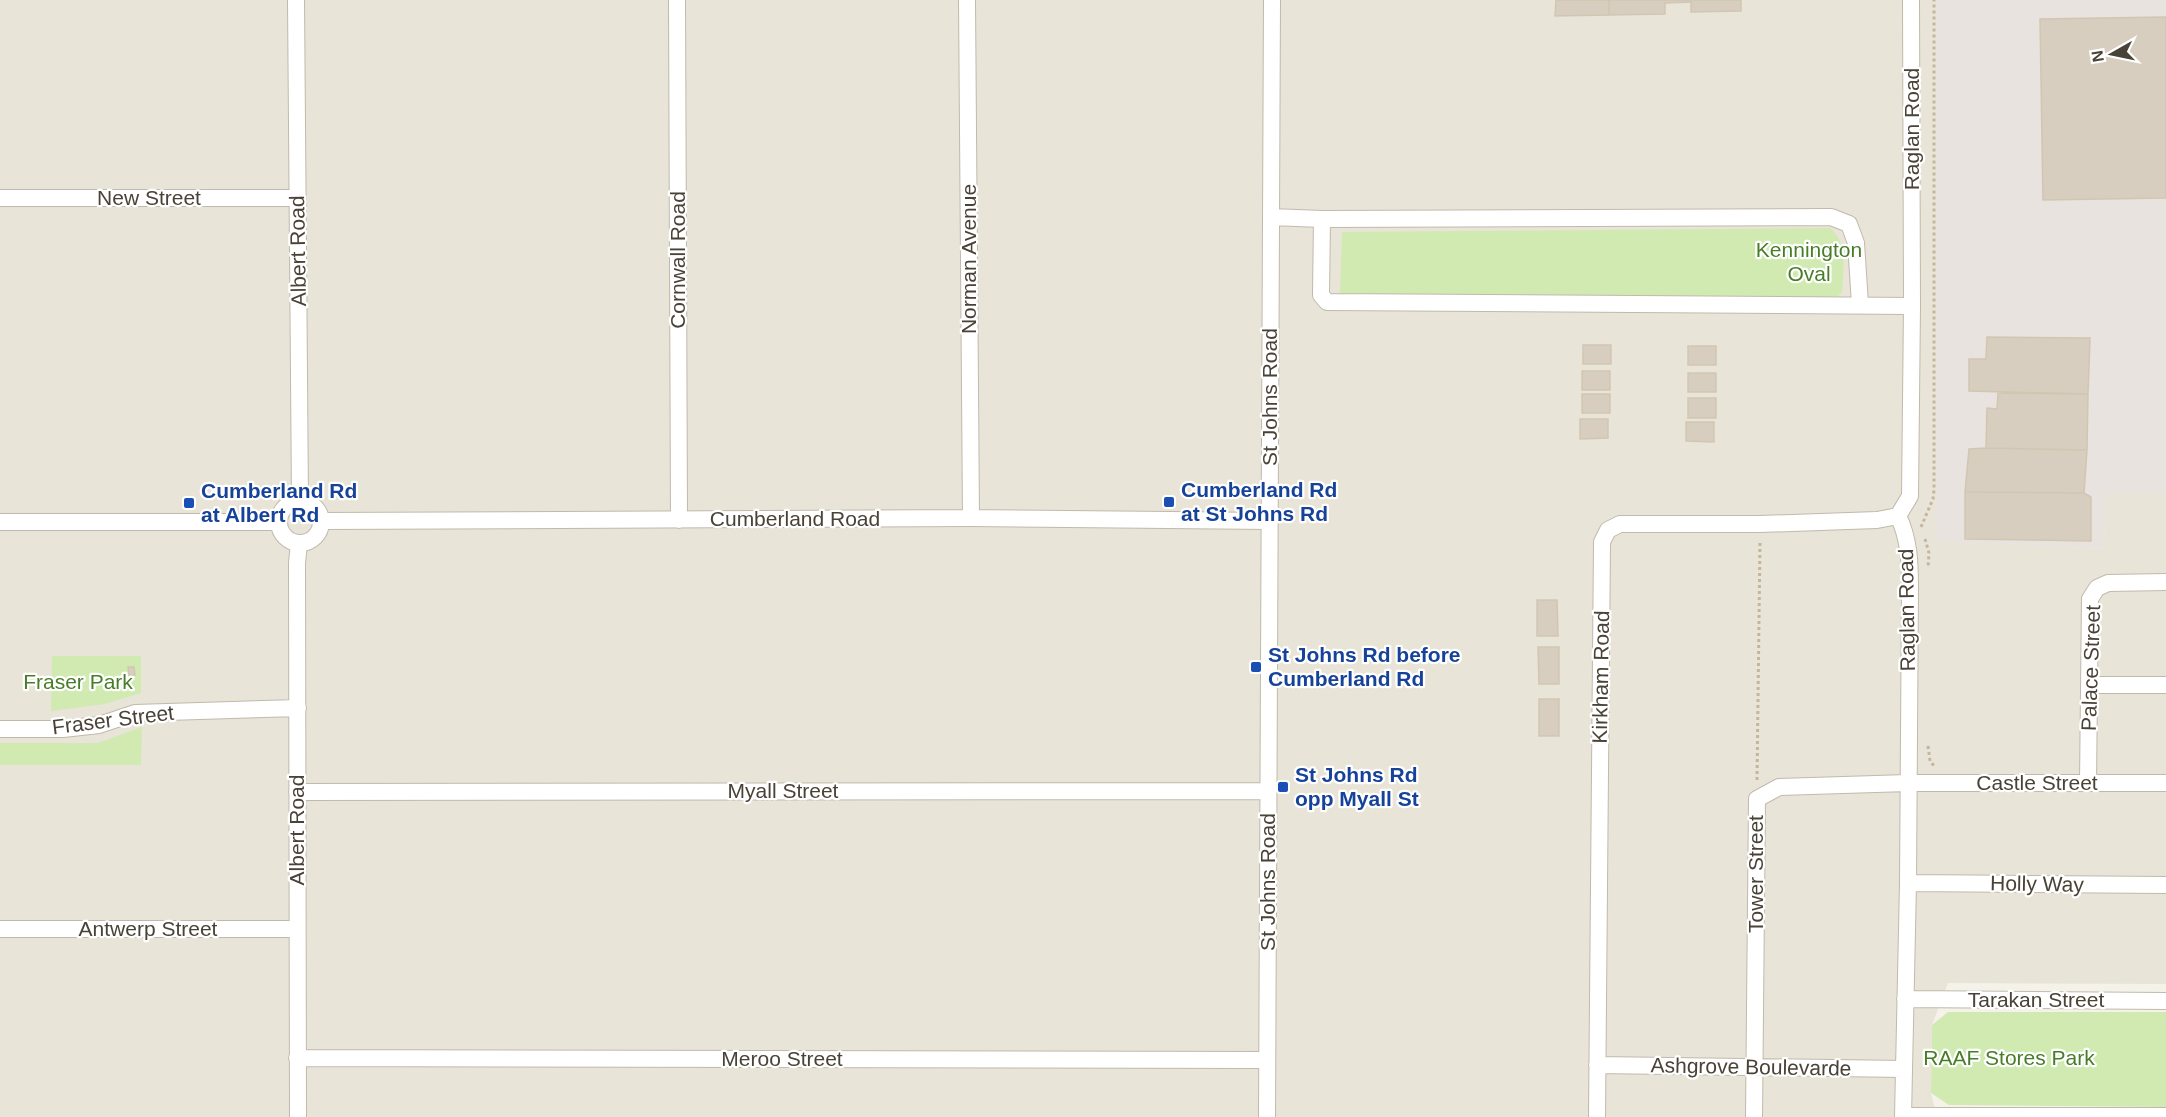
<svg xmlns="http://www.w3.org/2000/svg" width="2166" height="1117" font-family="Arial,sans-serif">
  <rect width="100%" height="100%" fill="#f5f2ea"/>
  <!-- residential -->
  <path fill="#e9e4d8" d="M 0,0 L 1937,0 L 1937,540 L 2104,549 L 2105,493 L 2166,493 L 2166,984 L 1948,983 L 1932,1025 L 1931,1093 L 1937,1117 L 0,1117 Z"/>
  <!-- industrial -->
  <path fill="#e8e3de" d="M 1937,0 L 2166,0 L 2166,493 L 2106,493 L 2104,549 L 1937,541 Z"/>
  <!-- green -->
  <path fill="#d0eab2" d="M 1830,228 C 1849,243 1843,270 1842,292 L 1836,298 L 1340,294 L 1342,232 Z
    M 52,656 L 141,656 L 141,693 L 105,704 L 51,711 Z
    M 142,727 L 141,765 L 0,765 L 0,743 L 98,743 Z
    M 1948,1012 L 2166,1012 L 2166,1107 L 1949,1105 L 1931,1093 L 1932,1025 Z"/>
  <!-- building -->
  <path fill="#d7cebf" stroke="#d2c6b2" stroke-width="1.5" d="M 1556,0 L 1609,0 L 1609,15 L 1555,16 Z
    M 1609,0 L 1741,0 L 1741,11 L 1691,12 L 1691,2 L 1665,3 L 1665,14 L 1609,15 Z
    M 2166,17 L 2166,198 L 2043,200 L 2040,19 Z
    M 1987,337 L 2090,338 L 2088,394 L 1969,391 L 1969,359 L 1986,359 Z
    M 1583,345 L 1611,345 L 1611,364 L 1583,364 Z
    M 1688,346 L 1716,346 L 1716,365 L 1688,365 Z
    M 1582,371 L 1610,371 L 1610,390 L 1582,390 Z
    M 1688,373 L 1716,373 L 1716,392 L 1688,392 Z
    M 1998,393 L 2088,394 L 2087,450 L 1986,448 L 1987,408 L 1997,409 Z
    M 1582,394 L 1610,394 L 1610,413 L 1582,413 Z
    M 1688,398 L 1716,398 L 1716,418 L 1688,418 Z
    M 1580,419 L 1608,419 L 1608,438 L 1580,439 Z
    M 1686,422 L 1714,422 L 1714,442 L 1686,441 Z
    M 1986,448 L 2087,450 L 2084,493 L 1965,492 L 1969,449 Z
    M 1965,492 L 2084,493 L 2091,497 L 2091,541 L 1965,539 Z
    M 1537,600 L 1557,600 L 1558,636 L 1537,636 Z
    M 1538,647 L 1559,647 L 1559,684 L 1539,684 Z
    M 128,667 L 134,667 L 135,675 L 129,675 Z
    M 1539,699 L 1559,699 L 1559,736 L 1539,736 Z"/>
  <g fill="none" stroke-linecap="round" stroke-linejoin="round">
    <defs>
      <path id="street" d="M 296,0 L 300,501
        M 677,0 L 679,520
        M 967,0 L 971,518
        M 0,198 L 297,198
        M 1271,217 L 1322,219 L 1831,217 L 1849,224 L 1856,243 L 1860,304
        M 1322,219 L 1321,295 L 1327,302 L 1912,306
        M279 522a21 21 0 1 1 42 0a21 21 0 1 1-42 0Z
        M 321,521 L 971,518 L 1270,521
        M 0,522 L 279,522
        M 2089,685 L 2166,685
        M 0,729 L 63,729 L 99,725 L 135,713 L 298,708
        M 2088,783 L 2090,599 L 2097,588 L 2108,583 L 2166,582
        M 297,792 L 1268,791
        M 1908,883 L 2166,885
        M 0,929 L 297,929
        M 1905,999 L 2166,1001
        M 297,1058 L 1267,1060
        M 1597,1065 L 1904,1069
        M 1903,1116 L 2166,1116
        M 298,1117 L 297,563 L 299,543
        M 1267,1117 L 1272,0
        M 1597,1117 L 1602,542 L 1608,530 L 1620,524 L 1760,524 L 1877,520 L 1898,516
        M 1754,1117 L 1757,799 L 1779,787 L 1908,783 L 2166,783
        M 1903,1117 L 1908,883 L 1910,587 C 1910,562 1909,538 1898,516 L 1910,496 L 1912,306 L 1911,0"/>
    </defs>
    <!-- street casing -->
    <use href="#street" stroke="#c1baac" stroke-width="18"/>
    <!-- path -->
    <path stroke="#c3b69d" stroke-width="3" stroke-dasharray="3 3" stroke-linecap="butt" d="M 1921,527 L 1933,499 L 1934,490 L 1934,0
      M 1925,539 L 1929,553 L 1928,568
      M 1928,746 L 1930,761 L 1935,767
      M 1757,780 L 1760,541"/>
    <!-- street -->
    <use href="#street" stroke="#fff" stroke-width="16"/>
  </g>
  <!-- markers -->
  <g fill="#1a4fb4" stroke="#fff" stroke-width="2">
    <rect x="1163" y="496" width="12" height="12" rx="3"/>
    <rect x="183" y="497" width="12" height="12" rx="3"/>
    <rect x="1250" y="661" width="12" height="12" rx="3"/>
    <rect x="1277" y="781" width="12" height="12" rx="3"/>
  </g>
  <g text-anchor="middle" stroke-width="4.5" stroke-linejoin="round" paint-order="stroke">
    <!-- street labels -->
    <g font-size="21" fill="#494237" stroke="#fff">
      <text transform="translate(1912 129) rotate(-90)" y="7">Raglan Road</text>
      <text x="149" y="205">New Street</text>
      <text transform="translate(298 251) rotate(-91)" y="7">Albert Road</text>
      <text transform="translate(969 259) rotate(-90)" y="7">Norman Avenue</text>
      <text transform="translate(678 260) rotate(-90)" y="7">Cornwall Road</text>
      <text transform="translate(1270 397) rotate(-90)" y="7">St Johns Road</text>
      <text x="795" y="526">Cumberland Road</text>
      <text transform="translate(1907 610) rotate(-91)" y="7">Raglan Road</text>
      <text transform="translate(2091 668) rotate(-88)" y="7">Palace Street</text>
      <text transform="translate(1601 677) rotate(-89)" y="7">Kirkham Road</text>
      <text transform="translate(113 720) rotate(-7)" y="7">Fraser Street</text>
      <text x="2037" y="790">Castle Street</text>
      <text x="783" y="798">Myall Street</text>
      <text transform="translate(297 830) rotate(-90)" y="7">Albert Road</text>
      <text transform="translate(1756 874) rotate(-90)" y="7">Tower Street</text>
      <text transform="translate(1268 882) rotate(-90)" y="7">St Johns Road</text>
      <text transform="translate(2037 884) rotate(1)" y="7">Holly Way</text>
      <text x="148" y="936">Antwerp Street</text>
      <text x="2036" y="1007">Tarakan Street</text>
      <text x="782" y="1066">Meroo Street</text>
      <text transform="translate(1751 1067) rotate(1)" y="7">Ashgrove Boulevarde</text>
    </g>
    <!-- park labels -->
    <g font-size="21" fill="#487d28" stroke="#fff">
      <text x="1809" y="257">Kennington<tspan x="1809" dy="24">Oval</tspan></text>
      <text x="78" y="689">Fraser Park</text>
      <text x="2009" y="1065">RAAF Stores Park</text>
    </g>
    <!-- transit labels -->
    <g font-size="21" font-weight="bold" fill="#164399" stroke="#fff" text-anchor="start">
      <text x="1181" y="497">Cumberland Rd<tspan x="1181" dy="24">at St Johns Rd</tspan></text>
      <text x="201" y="498">Cumberland Rd<tspan x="201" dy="24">at Albert Rd</tspan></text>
      <text x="1268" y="662">St Johns Rd before<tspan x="1268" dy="24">Cumberland Rd</tspan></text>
      <text x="1295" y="782">St Johns Rd<tspan x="1295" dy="24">opp Myall St</tspan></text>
    </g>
  </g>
  <!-- north arrow -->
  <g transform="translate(2112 54) rotate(261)" stroke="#ffffff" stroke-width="4.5" paint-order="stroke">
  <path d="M0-4.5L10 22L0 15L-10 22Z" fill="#494237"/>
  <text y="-9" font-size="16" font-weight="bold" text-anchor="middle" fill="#494237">N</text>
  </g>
</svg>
